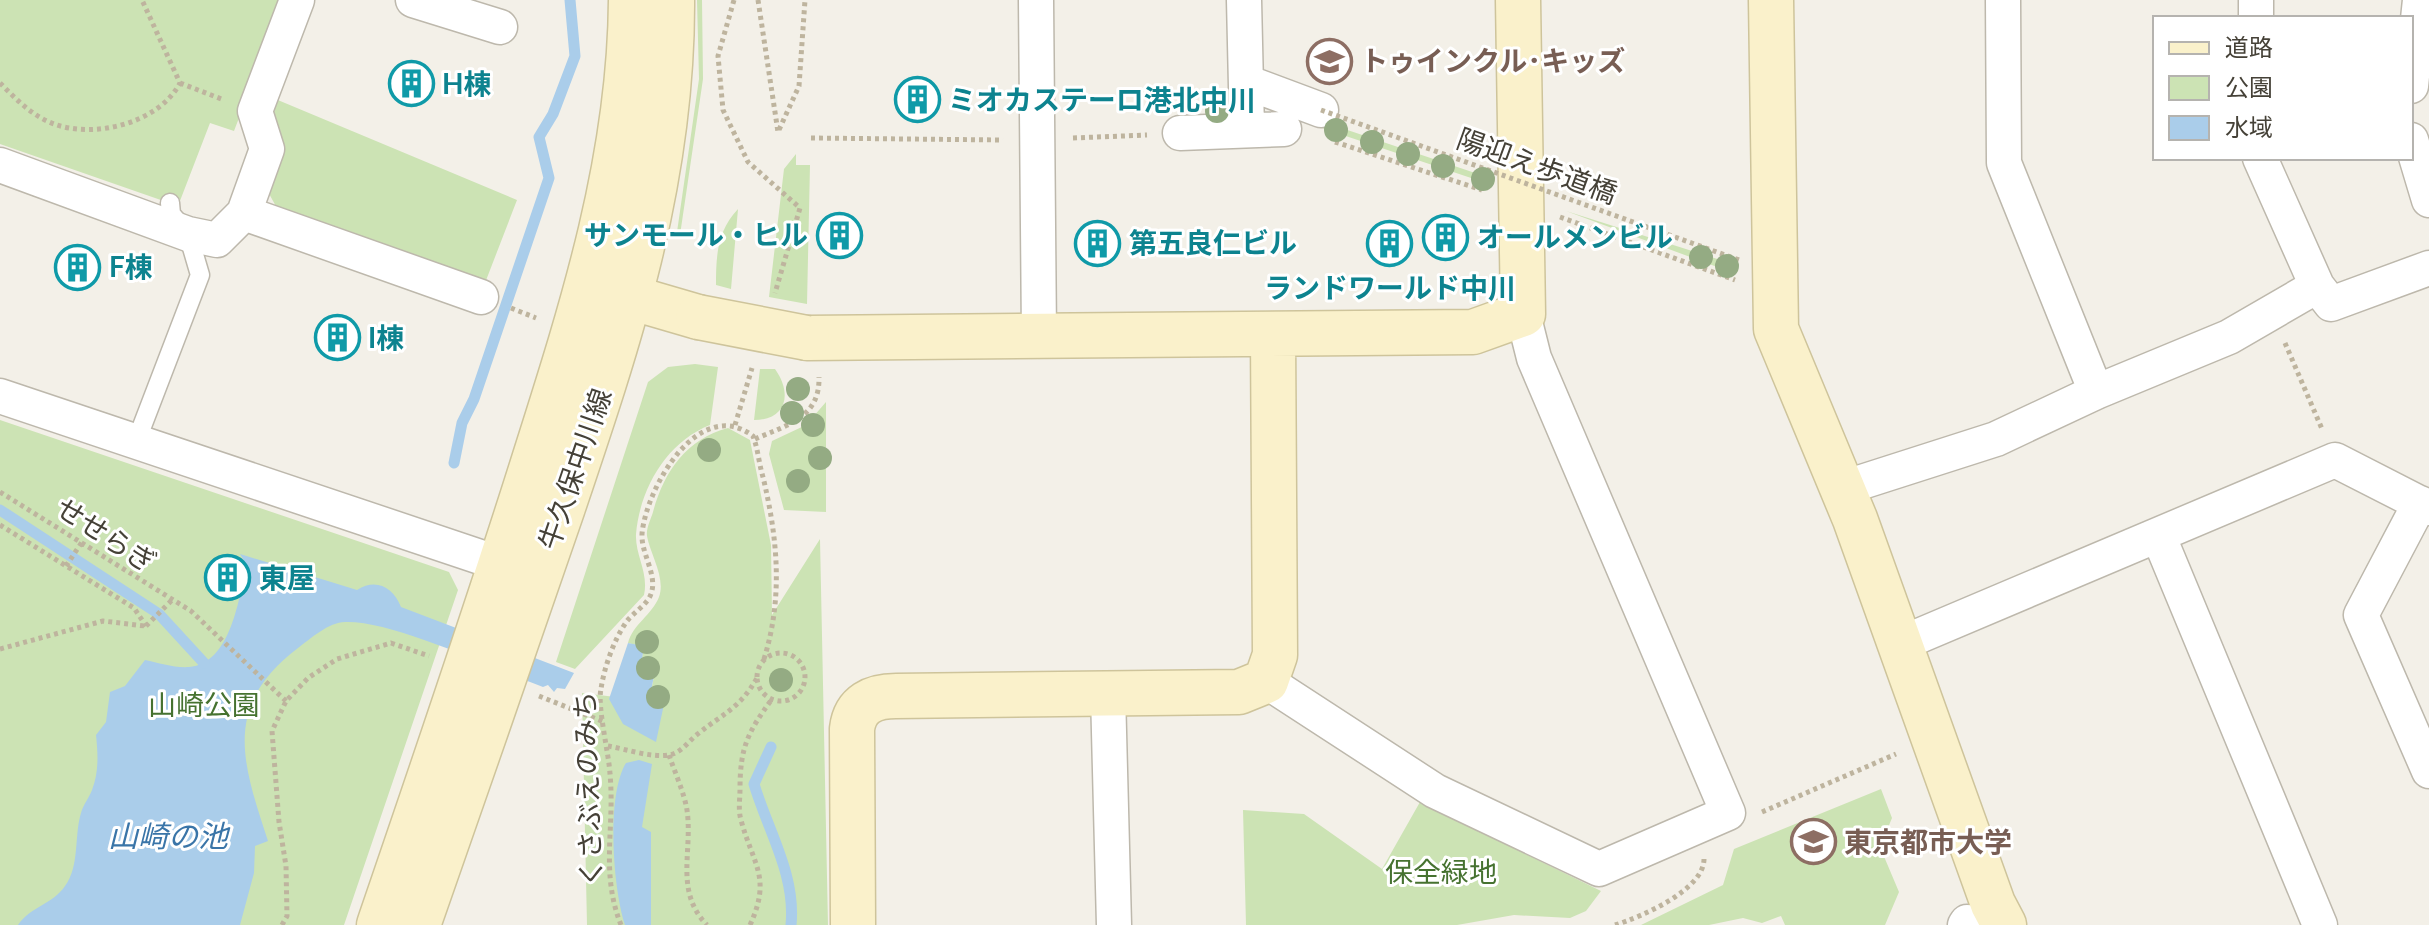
<svg xmlns="http://www.w3.org/2000/svg" width="2429" height="925" font-family="Lato,'Noto Sans JP',sans-serif">
  <rect width="100%" height="100%" fill="#f3f0e8"/>
  <!-- green -->
  <path fill="#cce3b4" d="M 0,0 L 284,0 L 234,131 L 210,123 L 178,206 L 0,144 Z
    M 697,0 L 702,0 L 703,79 L 680,235 L 677,232 L 699,79 Z
    M 273,98 L 517,200 L 485,283 L 278,210 L 267,190 L 283,147 L 271,130 Z
    M 1291,111 L 1487,177 L 1486,183 L 1289,117 Z
    M 796,154 L 796,165 L 810,165 L 807,304 L 769,297 L 784,169 Z
    M 738,209 L 731,289 L 716,285 C 716,256 717,231 738,209 Z
    M 1566,211 L 1730,263 L 1731,270 L 1728,271 Z
    M 695,364 L 718,367 L 710,425 C 667,442 640,488 636,534 C 635,555 649,573 644,595 L 575,669 L 556,662 L 648,382 L 668,367 Z
    M 760,369 L 775,369 C 793,394 786,420 754,420 Z
    M 826,402 L 826,512 L 784,510 L 769,454 L 772,441 L 806,425 Z
    M 0,420 L 449,572 L 458,590 L 344,925 L 0,925 Z
    M 728,428 L 750,440 L 771,545 L 772,615 L 820,539 L 828,925 L 587,925 L 582,693 L 649,701 L 654,676 L 639,672 L 644,647 L 628,643 C 633,624 652,615 659,597 C 666,578 650,554 647,536 C 646,528 651,519 653,512 C 664,472 686,439 728,428 Z
    M 1881,789 L 1892,818 L 1880,847 L 1899,892 L 1885,925 L 1785,925 L 1781,916 L 1762,923 L 1743,918 L 1709,925 L 1641,925 L 1723,885 L 1734,849 Z
    M 1420,802 L 1601,891 L 1586,911 L 1570,918 L 1514,915 L 1457,925 L 1246,925 L 1243,810 L 1304,814 L 1382,869 Z"/>
  <!-- water -->
  <path fill="#aacdea" d="M 240,554 L 357,590 C 376,578 393,587 401,607 L 574,673 L 565,689 L 557,688 L 554,692 L 548,685 L 543,687 C 495,669 392,620 345,622 C 329,622 310,639 298,648 C 221,706 243,764 268,841 L 255,846 L 254,873 L 240,925 L 18,925 C 30,907 53,904 65,886 C 80,866 74,835 81,813 C 83,805 89,798 92,790 C 99,772 98,754 96,735 L 106,722 L 110,692 L 125,686 L 145,660 C 159,663 174,668 189,667 C 231,664 240,596 246,564 Z
    M 628,643 L 644,646 L 640,672 L 654,676 L 649,701 L 664,704 L 656,742 L 623,724 L 609,699 Z
    M 639,760 L 652,764 L 642,827 L 651,832 L 651,925 L 625,925 C 613,889 606,795 626,763 Z"/>
  <g fill="none" stroke-linecap="round" stroke-linejoin="round">
    <!-- stream -->
    <path stroke="#aacdea" stroke-width="11" d="M 454,463 L 462,423 L 474,399 L 549,178 L 539,137 L 553,114 L 575,56 L 570,0
      M 0,510 L 159,614 L 204,663
      M 771,747 L 754,784 C 768,831 796,875 791,925"/>
    <defs>
      <path id="lane" d="M 136,442 L 200,275 L 188,234 L 171,214 L 170,203"/>
      <path id="street" d="M 413,0 L 500,27
        M 1036,0 L 1039,337
        M 1244,0 L 1247,130
        M 2003,0 L 2004,163 L 2096,392
        M 2256,0 L 2256,18
        M 1246,82 L 1321,110
        M 2411,86 L 2420,0
        M 1180,133 L 1284,129
        M 2411,140 L 2429,200
        M 0,165 L 188,234 L 217,240 L 244,213 L 481,297
        M 244,213 L 267,149 L 255,111 L 297,0
        M 2317,286 L 2331,304 L 2429,268
        M 0,396 L 501,564
        M 1843,488 L 1996,439 L 2096,392 L 2229,337 L 2317,286 L 2260,158
        M 2420,503 L 2361,615 L 2429,771
        M 2159,537 L 2320,925
        M 1900,644 L 2335,460 L 2429,508
        M 1266,681 L 1435,791 L 1599,869 L 1728,813 L 1534,358 L 1523,314
        M 1108,693 L 1114,925
        M 1965,925 L 1967,922"/>
      <path id="secondary" d="M 1771,0 L 1776,329 L 1855,519 L 1993,904 L 2004,925
        M 602,289 L 698,317
        M 807,338 L 1473,332 L 1523,314 L 1518,0
        M 379,925 C 432,770 485,616 534,460 C 582,309 630,160 631,0
        M 418,925 C 466,786 516,646 563,507 C 620,338 673,181 672,0
        M 853,925 L 852,729 C 855,704 873,696 896,696 L 1239,692 L 1266,681 L 1275,655 L 1273,335"/>
    </defs>
    <!-- lane casing -->
    <use href="#lane" stroke="#bdb8ac" stroke-width="21"/>
    <!-- street casing -->
    <use href="#street" stroke="#bdb8ac" stroke-width="37"/>
    <!-- secondary casing -->
    <use href="#secondary" stroke="#cec49b" stroke-width="47"/>
    <!-- path -->
    <path stroke="#beb49e" stroke-width="5" stroke-dasharray="4 4" stroke-linecap="butt" d="M 734,0 L 718,56 L 723,110 L 748,162 L 800,208 L 775,293
      M 758,0 L 778,132 L 799,86 L 805,0
      M 0,83 C 16,99 32,116 54,124 C 95,139 159,123 180,83 L 142,0
      M 180,83 L 224,100
      M 811,138 L 1003,140
      M 1073,138 L 1147,135
      M 1335,142 L 1482,190
      M 1560,217 L 1735,280
      M 511,308 L 536,318
      M 2285,343 L 2322,429
      M 735,425 L 752,368
      M 755,439 C 787,425 820,418 819,377
      M 0,492 L 191,611 L 286,701
      M 0,525 L 134,608 L 146,626
      M 66,566 L 82,542
      M 146,626 L 172,600
      M 0,649 L 103,621 L 145,626
      M757 677a24 24 0 1 1 48 0a24 24 0 1 1-48 0Z
      M 539,696 L 604,722
      M 608,746 C 626,749 651,758 669,755 C 682,753 689,740 699,733 C 724,713 740,708 757,678
      M 669,755 C 675,773 684,792 687,810 C 693,852 674,891 707,925
      M 1762,812 L 1896,754
      M 282,925 L 287,916 L 286,866 L 279,822 L 272,731 L 286,701 L 308,678 L 337,659 L 391,643 L 429,656
      M 621,925 C 600,872 615,829 610,774 C 609,754 597,706 601,689 C 604,668 614,639 627,621 C 634,612 647,605 651,594 C 658,575 641,554 642,534 C 646,488 699,395 753,436 C 758,449 759,464 763,477 C 778,540 783,598 764,659
      M 750,925 C 772,877 753,865 741,820 C 738,810 740,799 740,789 C 740,747 748,732 772,699
      M 1615,925 C 1641,917 1704,890 1704,859"/>
    <!-- lane -->
    <use href="#lane" stroke="#fff" stroke-width="18"/>
    <!-- street -->
    <use href="#street" stroke="#fff" stroke-width="34"/>
    <!-- secondary -->
    <use href="#secondary" stroke="#faf1cb" stroke-width="44"/>
    <defs>
      <path id="secondary-bridge" d="M 698,317 L 807,338"/>
    </defs>
    <!-- secondary-bridge casing -->
    <use href="#secondary-bridge" stroke="#cec49b" stroke-width="47" stroke-linecap="butt"/>
    <!-- path-bridge -->
    <path stroke="#beb49e" stroke-width="5" stroke-dasharray="4 4" stroke-linecap="butt" d="M 1321,110 L 1739,260"/>
    <!-- secondary-bridge -->
    <use href="#secondary-bridge" stroke="#faf1cb" stroke-width="44"/>
  </g>
  <!-- trees -->
  <g fill="#94ab83">
    <circle cx="1217" cy="111" r="12"/>
    <circle cx="1336" cy="130" r="12"/>
    <circle cx="1372" cy="142" r="12"/>
    <circle cx="1408" cy="154" r="12"/>
    <circle cx="1443" cy="166" r="12"/>
    <circle cx="1483" cy="179" r="12"/>
    <circle cx="1701" cy="257" r="12"/>
    <circle cx="1727" cy="266" r="12"/>
    <circle cx="798" cy="389" r="12"/>
    <circle cx="792" cy="413" r="12"/>
    <circle cx="813" cy="425" r="12"/>
    <circle cx="709" cy="450" r="12"/>
    <circle cx="820" cy="458" r="12"/>
    <circle cx="798" cy="481" r="12"/>
    <circle cx="647" cy="642" r="12"/>
    <circle cx="648" cy="668" r="12"/>
    <circle cx="781" cy="680" r="12"/>
    <circle cx="658" cy="697" r="12"/>
  </g>
  <!-- icons -->
  <defs>
    <symbol id="school-ring" viewBox="-11 -11 22 22"><circle r="9.5" fill="#fff" stroke="#8d6e63" stroke-width="1.5"/><path d="M0-5L7-2L0 1L-7-2ZM-4 1L0 2.5L4 1V4Q0 6-4 4Z" fill="#8d6e63"/></symbol>
    <symbol id="building-ring" viewBox="-11 -11 22 22"><circle r="9.5" fill="#fff" stroke="#0f9aa8" stroke-width="1.5"/><path d="M-4-6H4V6H1V3H-1V6H-4ZM-2.5-4.3h1.7v1.8h-1.7ZM.8-4.3h1.7v1.8H.8ZM-2.5-1h1.7V.8h-1.7ZM.8-1h1.7V.8H.8Z" fill="#0f9aa8"/></symbol>
    <symbol id="university-ring" viewBox="-11 -11 22 22"><circle r="9.5" fill="#fff" stroke="#8d6e63" stroke-width="1.5"/><path d="M0-5L7-2L0 1L-7-2ZM-4 1L0 2.5L4 1V4Q0 6-4 4Z" fill="#8d6e63"/></symbol>
  </defs>
  <g fill-rule="evenodd">
    <use href="#school-ring" x="1304" y="36" width="51" height="51"/>
    <use href="#building-ring" x="386" y="58" width="51" height="51"/>
    <use href="#building-ring" x="892" y="74" width="51" height="51"/>
    <use href="#building-ring" x="814" y="210" width="51" height="51"/>
    <use href="#building-ring" x="1420" y="212" width="51" height="51"/>
    <use href="#building-ring" x="1072" y="218" width="51" height="51"/>
    <use href="#building-ring" x="1364" y="218" width="51" height="51"/>
    <use href="#building-ring" x="52" y="242" width="51" height="51"/>
    <use href="#building-ring" x="312" y="312" width="51" height="51"/>
    <use href="#building-ring" x="202" y="552" width="51" height="51"/>
    <use href="#university-ring" x="1788" y="816" width="51" height="51"/>
  </g>
  <g text-anchor="middle" stroke-width="6" stroke-linejoin="round" paint-order="stroke">
    <!-- education labels -->
    <g font-size="28" font-weight="bold" fill="#785e54" stroke="#fff" text-anchor="start">
      <text x="1360" y="71">トゥインクル･キッズ</text>
      <text x="1844" y="852">東京都市大学</text>
    </g>
    <!-- culture labels -->
    <g font-size="28" font-weight="bold" fill="#0d838f" stroke="#fff" text-anchor="start">
      <text x="442" y="94">H棟</text>
      <text x="948" y="110">ミオカステーロ港北中川</text>
      <text x="808" y="245" text-anchor="end">サンモール・ヒル</text>
      <text x="1477" y="247">オールメンビル</text>
      <text x="1129" y="253">第五良仁ビル</text>
      <text x="109" y="277">F棟</text>
      <text x="1390" y="298" text-anchor="middle">ランドワールド中川</text>
      <text x="368" y="348">I棟</text>
      <text x="259" y="588">東屋</text>
    </g>
    <!-- street labels -->
    <g font-size="28" fill="#454137" stroke="#fff">
      <text transform="translate(1537 166) rotate(20)" y="10">陽迎え歩道橋</text>
      <text transform="translate(575 469) rotate(-71)" y="10">牛久保中川線</text>
      <text transform="translate(106 535) rotate(33)" y="10">せせらぎ</text>
      <text transform="translate(588 789) rotate(-92)" y="10">くさぶえのみち</text>
    </g>
    <!-- park labels -->
    <g font-size="28" fill="#467230" stroke="#fff">
      <text x="204" y="715">山崎公園</text>
      <text x="1441" y="882">保全緑地</text>
    </g>
    <!-- water labels -->
    <g font-size="30" font-style="italic" fill="#3a75a8" stroke="#fff">
      <text x="168" y="847">山崎の池</text>
    </g>
  </g>
  <!-- legend -->
  <rect x="2153" y="16" width="260" height="144" fill="#ffffff" stroke="#b5b3af" stroke-width="2"/>
  <rect x="2169" y="42" width="40" height="12" fill="#faf1cb" stroke="#b5b3af" stroke-width="2"/>
  <text x="2225" y="56" font-size="24" fill="#454137">道路</text>
  <rect x="2169" y="76" width="40" height="24" fill="#cce3b4" stroke="#b5b3af" stroke-width="2"/>
  <text x="2225" y="96" font-size="24" fill="#454137">公園</text>
  <rect x="2169" y="116" width="40" height="24" fill="#aacdea" stroke="#b5b3af" stroke-width="2"/>
  <text x="2225" y="136" font-size="24" fill="#454137">水域</text>
</svg>
